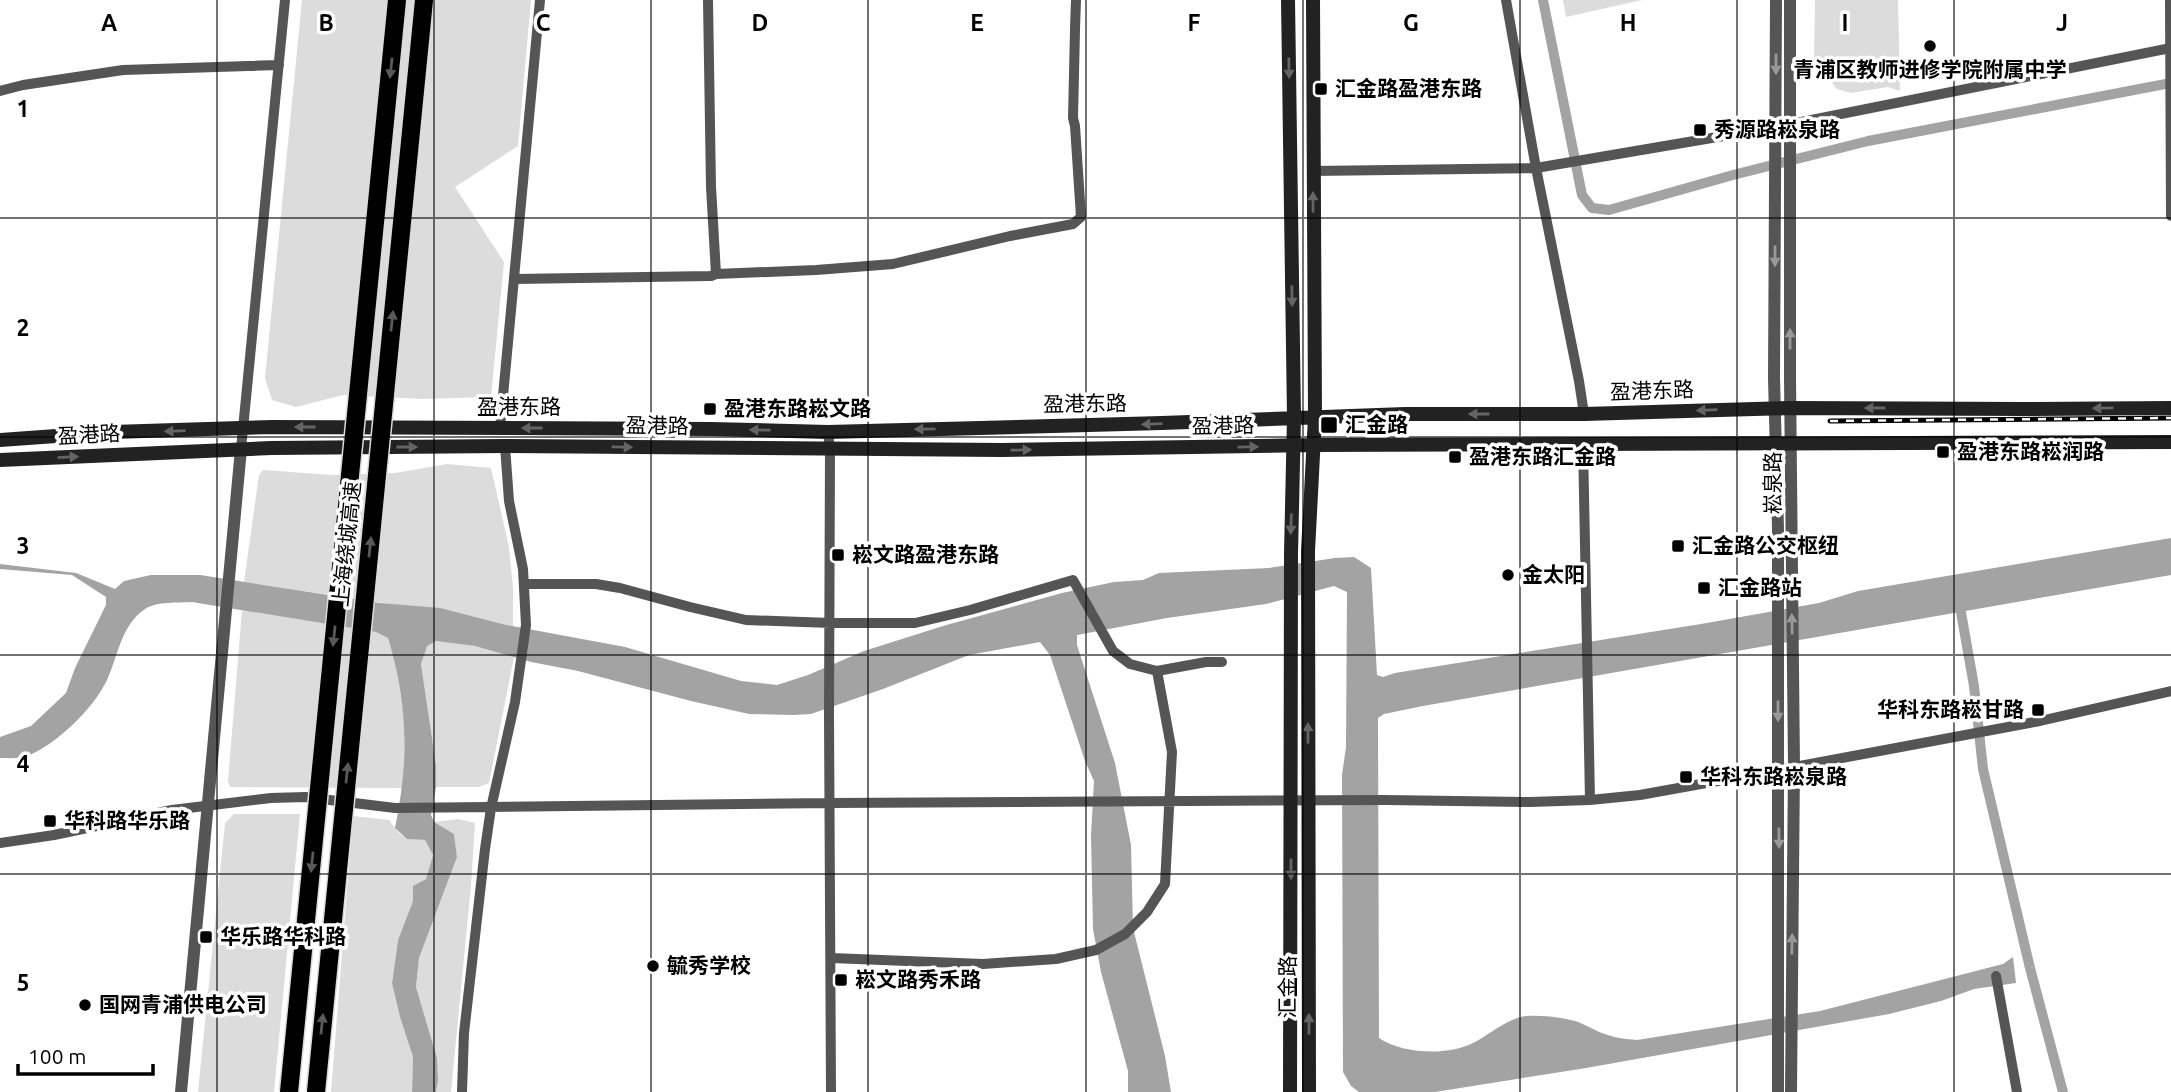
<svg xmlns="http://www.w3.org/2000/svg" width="2171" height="1092" font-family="Ubuntu,'Noto Sans SC',sans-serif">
  <rect width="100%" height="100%" fill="#fff"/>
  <!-- green -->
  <path fill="#dcdcdc" d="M 302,0 L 531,0 L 518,146 L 455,187 L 504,262 L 491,397 L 422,399 L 343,395 L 296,407 L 272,400 L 265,378 Z
    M 1563,0 L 1642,0 L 1566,17 Z
    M 1815,0 L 1898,0 L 1900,91 L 1888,87 L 1851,93 L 1837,89 L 1814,60 Z
    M 447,464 L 491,468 L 509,547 L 513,588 L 513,627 L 403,606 L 244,582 L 259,475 L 263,470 L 332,475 L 395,473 Z
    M 242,610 L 376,632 L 388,638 L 395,662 L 405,719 L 403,788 L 230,787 L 228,781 Z
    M 436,641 L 475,646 L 514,657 L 489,783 L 479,787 L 436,787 L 436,765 L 421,664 L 426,646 Z
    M 234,814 L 300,814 L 274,1092 L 198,1092 L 225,823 Z
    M 353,816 L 389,820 L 399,833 L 407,839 L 425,840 L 433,855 L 426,879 L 413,887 L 413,901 L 398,940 L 392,982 L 400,1017 L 413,1057 L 412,1092 L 331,1092 Z
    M 458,819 L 475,823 L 471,886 L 451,1092 L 436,1092 L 438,1080 L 437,1058 L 416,987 L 419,958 L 457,857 L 454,834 L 434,822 Z"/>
  <!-- water -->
  <path fill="#a3a3a3" d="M 2171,538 L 2171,575 L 1423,706 L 1384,714 L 1378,718 L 1379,1038 C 1403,1054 1447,1056 1473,1043 C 1489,1035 1508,1018 1526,1016 C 1541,1015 1560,1017 1575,1021 C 1585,1024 1595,1031 1605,1034 C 1615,1038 1626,1039 1637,1040 L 1820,1011 L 2003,964 L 2013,957 L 2016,983 L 1974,989 L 1941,1001 L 1889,1014 L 1586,1068 L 1435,1092 L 1359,1092 L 1351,1086 L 1343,1072 L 1342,775 L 1346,747 L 1347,592 L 1334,586 L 1266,604 L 1167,618 L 1077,635 L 1077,645 L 1115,763 L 1131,845 L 1133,928 L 1165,1056 L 1171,1092 L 1128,1092 L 1128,1071 L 1101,972 L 1093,929 L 1091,836 L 1094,781 L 1085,761 L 1050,655 L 1040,642 L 969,655 L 883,689 L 811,714 L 793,715 L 749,714 L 691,701 L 578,671 L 531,662 L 475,646 L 436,641 L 427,646 L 421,664 L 436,765 L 436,787 L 431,815 L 434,822 L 454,834 L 457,857 L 419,958 L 416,987 L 437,1058 L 438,1080 L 436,1092 L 412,1092 L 413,1057 L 400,1017 L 392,983 L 398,940 L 413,901 L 413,886 L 426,879 L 433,855 L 425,840 L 407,839 L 395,828 C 409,760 408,704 388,638 L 376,632 L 192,602 C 178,603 157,601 145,609 C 121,625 118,656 107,680 C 94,708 56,745 27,756 C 19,759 8,758 0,758 L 0,737 L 31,726 L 66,693 L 75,668 L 106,605 L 106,597 L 72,575 L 0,569 L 0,564 L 76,573 L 115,589 L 124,581 L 151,575 L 200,575 L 380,603 L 440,608 L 506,625 L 625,647 L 741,681 L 777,685 L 808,675 L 864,651 L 943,626 L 1062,593 L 1114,582 L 1143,580 L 1159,573 L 1269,568 L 1335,558 L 1354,557 L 1371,568 L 1377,675 L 1383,677 L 1395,673 L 1701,624 L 1819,603 L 1858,591 Z"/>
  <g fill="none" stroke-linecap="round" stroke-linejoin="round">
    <!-- canal -->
    <path stroke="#a3a3a3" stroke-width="10" d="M 1543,0 L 1582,195 L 1592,208 L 1609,210 L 1733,175 L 1868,141 L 2171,83
      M 1959,601 L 1974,686 L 1983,769 L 2030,968 L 2063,1092"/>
    <!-- minor -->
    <path stroke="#555" stroke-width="10" d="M 708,0 L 711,187 L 716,274
      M 1506,0 L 1536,168 L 1579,381 L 1584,414
      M 2170,0 L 2171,216
      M 1075,29 L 1076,0
      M 0,91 L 23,85 L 123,70 L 279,65
      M 1313,171 L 1536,168 L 1776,127 L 2171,48
      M 515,279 L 711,276 L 716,274 L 816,270 L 893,264 L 1010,236 L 1073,224 L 1081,217 L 1075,126 L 1073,118 L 1075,30
      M 500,428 L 540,0
      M 828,432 L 830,449 L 829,716 L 831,1092
      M 1583,443 L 1590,800
      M 241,449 L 285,0
      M 524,584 L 596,584 L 620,588 L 690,607 L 746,620 L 831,623 L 915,623 L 970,610 L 1073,580 L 1113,651 L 1130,664 L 1157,671 L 1206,662 L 1222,662
      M 0,843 L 54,835 L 172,810 L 271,798 L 305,797 L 395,808 L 831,803 L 1385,800 L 1530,802 L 1590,800 L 1640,795 L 1778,770 L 2040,721 L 2171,691
      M 831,958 L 983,964 L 1056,959 L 1096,950 L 1125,934 L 1147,912 L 1165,884 L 1172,752 L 1157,671
      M 1996,976 L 2017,1092
      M 462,1092 L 464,1033 L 485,849 L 491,808 L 515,702 L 526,625 L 523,569 L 509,501 L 505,446"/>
    <!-- tertiary -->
    <path stroke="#555" stroke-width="12" d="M 1776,0 L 1774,378 L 1778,529 L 1778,1092
      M 1790,0 L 1790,379 L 1794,767 L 1791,1092
      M 181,1092 L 241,449"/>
    <!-- secondary -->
    <path stroke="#222" stroke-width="14" d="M 1288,0 L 1294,417 L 1291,554 L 1290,1092
      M 0,440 L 112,432 L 273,427 L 711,429 L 828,432 L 1162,423 L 1405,414 L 1584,414 L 1791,408 L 2024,409 L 2171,408
      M 0,460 L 271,448 L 505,446 L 1002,450 L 1314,445 L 2171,442
      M 1309,1092 L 1308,551 L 1315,417 L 1313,0"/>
    <defs>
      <path id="rail" d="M 1830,421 L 2171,418"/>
    </defs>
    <!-- rail casing -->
    <use href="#rail" stroke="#000" stroke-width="5"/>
    <!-- rail -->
    <use href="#rail" stroke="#fff" stroke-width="2.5" stroke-dasharray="8" stroke-linecap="butt"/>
    <defs>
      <path id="motorway-bridge" d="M 289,1092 L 397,0
        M 316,1092 L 424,0"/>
    </defs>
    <!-- motorway-bridge casing -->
    <use href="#motorway-bridge" stroke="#dbdbdb" stroke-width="21" stroke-linecap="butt"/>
    <!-- motorway-bridge -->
    <use href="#motorway-bridge" stroke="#000" stroke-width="18"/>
  </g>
  <!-- one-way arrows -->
  <defs><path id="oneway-solid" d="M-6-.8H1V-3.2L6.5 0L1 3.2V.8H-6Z" transform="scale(1.75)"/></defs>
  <g fill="#999">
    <use href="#oneway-solid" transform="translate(1776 64) rotate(90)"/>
    <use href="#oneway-solid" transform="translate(1775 256) rotate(90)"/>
    <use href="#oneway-solid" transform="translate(1790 339) rotate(-90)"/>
    <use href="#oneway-solid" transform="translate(1792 624) rotate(-91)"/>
    <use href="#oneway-solid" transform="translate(1778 711) rotate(90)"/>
    <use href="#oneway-solid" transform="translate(1779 838) rotate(89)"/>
    <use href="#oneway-solid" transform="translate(1792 944) rotate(-89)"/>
  </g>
  <g fill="#595959">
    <use href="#oneway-solid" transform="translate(391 68) rotate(96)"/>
    <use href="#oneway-solid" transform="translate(392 321) rotate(-84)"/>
    <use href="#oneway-solid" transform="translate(370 547) rotate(-84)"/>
    <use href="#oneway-solid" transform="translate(334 636) rotate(96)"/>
    <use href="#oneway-solid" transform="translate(347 773) rotate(-84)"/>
    <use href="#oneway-solid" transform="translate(312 862) rotate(96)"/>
    <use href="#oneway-solid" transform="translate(322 1024) rotate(-84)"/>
  </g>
  <g fill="#646464">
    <use href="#oneway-solid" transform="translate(1289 68) rotate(89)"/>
    <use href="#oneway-solid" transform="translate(1313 202) rotate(-90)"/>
    <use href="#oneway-solid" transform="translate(1292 296) rotate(89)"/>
    <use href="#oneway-solid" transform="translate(1875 408) rotate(-180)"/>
    <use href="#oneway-solid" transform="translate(2103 408) rotate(179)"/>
    <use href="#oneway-solid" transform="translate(1707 410) rotate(178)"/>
    <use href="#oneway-solid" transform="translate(1479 414) rotate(180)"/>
    <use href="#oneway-solid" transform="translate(1152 424) rotate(178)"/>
    <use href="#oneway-solid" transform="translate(305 427) rotate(-180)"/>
    <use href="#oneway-solid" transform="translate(532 428) rotate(-180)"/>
    <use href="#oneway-solid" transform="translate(925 429) rotate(179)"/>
    <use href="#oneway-solid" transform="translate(760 430) rotate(-179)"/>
    <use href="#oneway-solid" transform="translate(175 431) rotate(178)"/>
    <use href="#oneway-solid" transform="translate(407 447)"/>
    <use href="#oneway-solid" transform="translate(622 447) rotate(1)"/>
    <use href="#oneway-solid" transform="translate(1248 447) rotate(-1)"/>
    <use href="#oneway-solid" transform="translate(1021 450) rotate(-1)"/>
    <use href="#oneway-solid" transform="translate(68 457) rotate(-3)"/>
    <use href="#oneway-solid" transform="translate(1291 524) rotate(92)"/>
    <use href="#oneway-solid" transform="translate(1308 733) rotate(-90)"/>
    <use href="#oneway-solid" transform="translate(1291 869) rotate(90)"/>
    <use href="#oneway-solid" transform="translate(1309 1024) rotate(-90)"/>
  </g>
  <!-- grid -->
  <path fill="none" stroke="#000" stroke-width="2" stroke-opacity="0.55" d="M 217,0 L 217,1092M 434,0 L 434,1092M 651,0 L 651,1092M 868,0 L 868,1092M 1086,0 L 1086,1092M 1303,0 L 1303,1092M 1520,0 L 1520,1092M 1737,0 L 1737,1092M 1954,0 L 1954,1092M 0,218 L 2171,218M 0,437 L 2171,437M 0,655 L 2171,655M 0,874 L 2171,874"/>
  <!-- markers -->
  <g fill="#000" stroke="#fff" stroke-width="2.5">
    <circle cx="1930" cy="46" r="7"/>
    <rect x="1314" y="82" width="14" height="14" rx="3.5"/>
    <rect x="1693" y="123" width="14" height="14" rx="3.5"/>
    <rect x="703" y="402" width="14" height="14" rx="3.5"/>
    <rect x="1320" y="416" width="18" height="18" rx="3.5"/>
    <rect x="1936" y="445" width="14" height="14" rx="3.5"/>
    <rect x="1448" y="450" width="14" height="14" rx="3.5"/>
    <rect x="1671" y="539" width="14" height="14" rx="3.5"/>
    <rect x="831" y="548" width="14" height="14" rx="3.5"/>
    <circle cx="1508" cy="575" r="7"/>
    <rect x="1697" y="581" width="14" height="14" rx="3.5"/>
    <rect x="2031" y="703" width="14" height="14" rx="3.5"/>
    <rect x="1679" y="770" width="14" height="14" rx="3.5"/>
    <rect x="43" y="814" width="14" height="14" rx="3.5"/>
    <rect x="199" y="930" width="14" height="14" rx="3.5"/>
    <circle cx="653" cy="966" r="7"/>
    <rect x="834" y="973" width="14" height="14" rx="3.5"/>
    <circle cx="85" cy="1005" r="7"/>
  </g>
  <g text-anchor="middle" stroke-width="7" stroke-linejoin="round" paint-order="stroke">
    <!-- poi labels -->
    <g font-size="21" font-weight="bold" fill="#000" stroke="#fff" text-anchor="start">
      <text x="1930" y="77" text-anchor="middle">青浦区教师进修学院附属中学</text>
      <text x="1335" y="96">汇金路盈港东路</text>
      <text x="1714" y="137">秀源路崧泉路</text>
      <text x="724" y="416">盈港东路崧文路</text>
      <text x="1345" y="432">汇金路</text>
      <text x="1957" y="459">盈港东路崧润路</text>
      <text x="1469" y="464">盈港东路汇金路</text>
      <text x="1692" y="553">汇金路公交枢纽</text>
      <text x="852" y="562">崧文路盈港东路</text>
      <text x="1522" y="582">金太阳</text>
      <text x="1718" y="595">汇金路站</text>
      <text x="2024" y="717" text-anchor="end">华科东路崧甘路</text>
      <text x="1700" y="784">华科东路崧泉路</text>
      <text x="64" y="828">华科路华乐路</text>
      <text x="220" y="944">华乐路华科路</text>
      <text x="667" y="973">毓秀学校</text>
      <text x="855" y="987">崧文路秀禾路</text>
      <text x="99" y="1012">国网青浦供电公司</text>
    </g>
    <!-- street labels -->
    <g font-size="21" fill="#000" stroke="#fff">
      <text transform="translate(1652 391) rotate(-2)" y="7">盈港东路</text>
      <text transform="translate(1085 404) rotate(-1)" y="7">盈港东路</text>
      <text x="519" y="414">盈港东路</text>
      <text transform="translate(657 426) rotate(1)" y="7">盈港路</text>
      <text transform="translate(1223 426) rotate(-1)" y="7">盈港路</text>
      <text transform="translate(89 435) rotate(-3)" y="7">盈港路</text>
      <text transform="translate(1773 483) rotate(-90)" y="7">崧泉路</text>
      <text transform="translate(347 544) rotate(-84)" y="7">上海绕城高速</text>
      <text transform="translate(1288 987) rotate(-90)" y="7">汇金路</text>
    </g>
  </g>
  <g font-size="23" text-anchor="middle" font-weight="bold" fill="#000" stroke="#fff" stroke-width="7" stroke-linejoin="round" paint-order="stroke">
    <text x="109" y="31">A</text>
    <text x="326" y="31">B</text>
    <text x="543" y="31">C</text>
    <text x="760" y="31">D</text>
    <text x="977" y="31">E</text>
    <text x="1194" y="31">F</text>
    <text x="1411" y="31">G</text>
    <text x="1628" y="31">H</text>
    <text x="1845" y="31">I</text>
    <text x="2062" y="31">J</text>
    <text x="23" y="117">1</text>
    <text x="23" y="336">2</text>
    <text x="23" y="554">3</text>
    <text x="23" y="772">4</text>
    <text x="23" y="991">5</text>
  </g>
  <!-- scale -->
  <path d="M18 1064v10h135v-10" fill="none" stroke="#000000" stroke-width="3.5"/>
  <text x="28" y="1064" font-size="21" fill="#000000" stroke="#ffffff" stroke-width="5" paint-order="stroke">100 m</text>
</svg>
